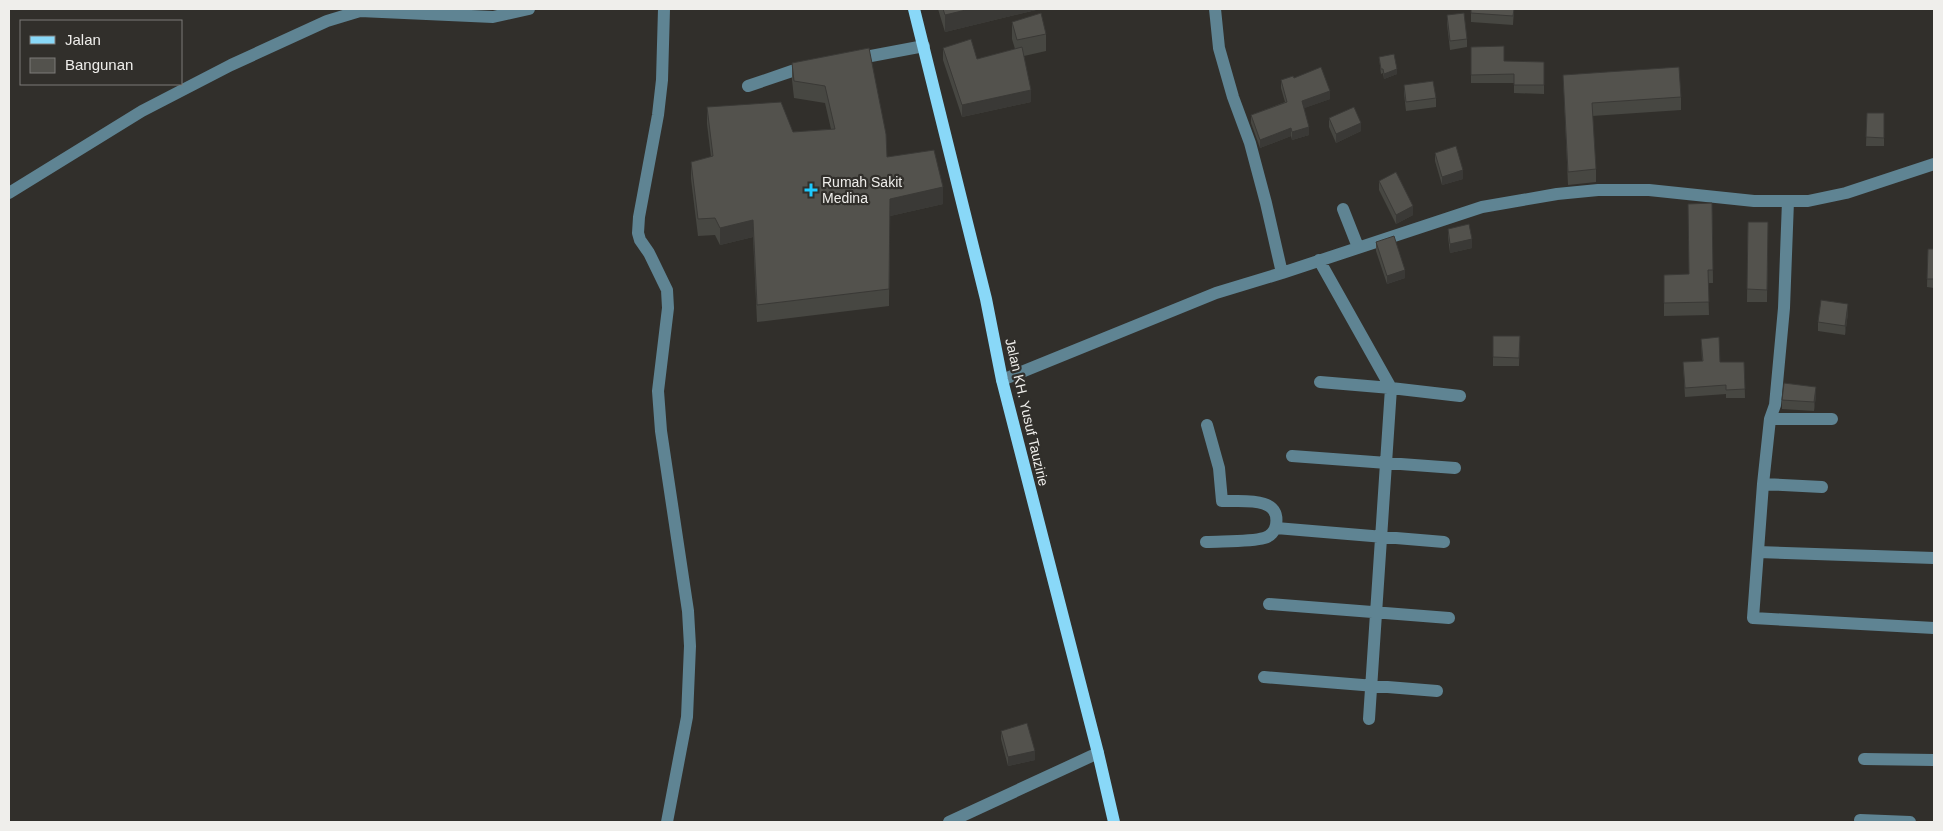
<svg xmlns="http://www.w3.org/2000/svg" width="1943" height="831" font-family="Arial,sans-serif">
  <rect width="100%" height="100%" fill="#312f2b"/>
  <g fill="none" stroke-linecap="round" stroke-linejoin="round">
    <!-- minor -->
    <path stroke="#5f8493" stroke-width="12" d="M 664,9 L 662,80 L 658,115 L 639,217 L 638,233 L 640,240 L 649,253 L 667,290 L 668,308 L 658,391 L 661,431 L 688,611 L 690,646 L 687,717 L 667,822
      M 1215,9 L 1219,48 L 1233,97 L 1250,143 L 1266,203 L 1282,273
      M 855,59 L 924,46
      M 748,86 L 792,71 L 808,68
      M 9,193 L 142,111 L 231,65 L 327,21 L 360,11 L 493,17 L 529,9
      M 1788,201 L 1784,308 L 1775,405 L 1770,419 L 1763,484 L 1753,618 L 1934,628
      M 1343,209 L 1358,247
      M 1319,260 L 1391,388 L 1320,382
      M 1002,380 L 1216,293 L 1282,273 L 1482,207 L 1557,194 L 1598,190 L 1649,190 L 1754,201 L 1808,201 L 1846,193 L 1934,164
      M 1770,419 L 1832,419
      M 1292,456 L 1455,468
      M 1763,484 L 1822,487
      M 1276,528 L 1444,542
      M 1206,542 C 1221,541 1251,542 1264,538 C 1270,537 1275,531 1276,525 C 1281,495 1240,502 1222,501 L 1219,468 L 1207,425
      M 1758,552 L 1934,558
      M 1269,604 L 1449,618
      M 1264,677 L 1437,691
      M 1369,719 L 1391,388 L 1460,396
      M 1864,759 L 1934,760
      M 1860,820 L 1910,822
      M 949,822 L 1098,753"/>
    <!-- major -->
    <path stroke="#89d8f8" stroke-width="12" d="M 914,9 L 986,299 L 1002,380 L 1098,753 L 1114,822"/>
  </g>
  <!-- wall -->
  <path fill="#474742" d="M 938,9 L 1036,9 L 1036,10 L 945,32 Z
    M 1471,9 L 1514,9 L 1513,25 L 1471,22 Z
    M 1447,15 L 1467,39 L 1467,47 L 1450,50 L 1447,24 Z
    M 1012,22 L 1046,34 L 1046,51 L 1024,56 L 1031,102 L 962,117 L 943,60 L 943,48 L 977,59 L 1015,49 L 1012,39 Z
    M 1471,47 L 1504,61 L 1544,62 L 1544,94 L 1514,93 L 1514,83 L 1471,83 Z
    M 869,48 L 887,157 L 943,204 L 890,216 L 889,306 L 757,322 L 753,237 L 720,245 L 715,235 L 698,236 L 691,179 L 691,162 L 711,157 L 707,124 L 707,107 L 793,132 L 831,129 L 825,103 L 794,98 L 792,80 L 792,63 Z
    M 1379,57 L 1397,74 L 1384,79 L 1383,73 L 1381,74 Z
    M 1563,75 L 1681,97 L 1681,110 L 1592,116 L 1596,169 L 1596,182 L 1568,185 Z
    M 1294,78 L 1330,99 L 1304,108 L 1309,135 L 1292,140 L 1291,136 L 1260,148 L 1251,123 L 1251,115 L 1285,102 L 1281,88 L 1281,80 Z
    M 1404,85 L 1436,98 L 1436,107 L 1406,111 L 1404,94 Z
    M 1867,113 L 1884,113 L 1884,146 L 1866,146 Z
    M 1329,118 L 1361,131 L 1336,143 L 1329,127 Z
    M 1435,153 L 1463,179 L 1442,185 L 1435,161 Z
    M 1379,181 L 1413,215 L 1396,224 L 1379,190 Z
    M 1712,203 L 1713,283 L 1708,283 L 1709,315 L 1664,316 L 1664,275 L 1689,274 Z
    M 1748,222 L 1768,222 L 1767,302 L 1747,302 Z
    M 1448,229 L 1472,248 L 1450,253 L 1448,237 Z
    M 1376,242 L 1405,278 L 1387,284 L 1376,251 Z
    M 1928,249 L 1934,249 L 1934,288 L 1927,287 Z
    M 1848,313 L 1845,335 L 1818,331 L 1818,322 Z
    M 1493,336 L 1520,336 L 1519,366 L 1493,366 Z
    M 1701,339 L 1720,362 L 1744,362 L 1745,398 L 1726,398 L 1726,394 L 1685,397 L 1683,362 L 1702,361 Z
    M 1816,395 L 1814,411 L 1782,409 L 1782,400 Z
    M 1001,731 L 1035,760 L 1008,766 L 1001,739 Z"/>
  <!-- shaded-wall -->
  <path fill="#3a3936" d="M 970,9 L 1036,9 L 1036,10 L 945,32 L 945,15 Z
    M 1397,69 L 1397,74 L 1384,79 L 1384,74 Z
    M 1031,90 L 1031,102 L 962,117 L 962,105 Z
    M 1330,91 L 1330,99 L 1302,109 L 1302,101 Z
    M 1361,123 L 1361,131 L 1336,143 L 1336,134 Z
    M 1309,127 L 1309,135 L 1292,140 L 1292,132 Z
    M 1291,128 L 1291,136 L 1260,148 L 1260,140 Z
    M 1463,170 L 1463,179 L 1442,185 L 1442,177 Z
    M 943,187 L 943,204 L 890,216 L 889,306 L 890,199 Z
    M 1413,206 L 1413,215 L 1396,224 L 1396,215 Z
    M 753,220 L 753,237 L 720,245 L 720,228 Z
    M 1472,239 L 1472,248 L 1450,253 L 1450,244 Z
    M 1405,270 L 1405,278 L 1387,284 L 1387,276 Z
    M 1848,304 L 1848,313 L 1845,335 L 1845,326 Z
    M 1816,387 L 1816,395 L 1814,411 L 1814,402 Z
    M 1035,751 L 1035,760 L 1008,766 L 1008,757 Z"/>
  <!-- building -->
  <path fill="#53524d" stroke="#3a3936" d="M 943,9 L 970,9 L 945,15 Z
    M 1471,9 L 1514,9 L 1513,16 L 1471,13 Z
    M 1041,13 L 1046,34 L 1017,40 L 1012,22 Z
    M 1464,13 L 1467,39 L 1450,41 L 1447,15 Z
    M 971,39 L 977,59 L 1022,47 L 1031,90 L 962,105 L 943,48 Z
    M 1504,46 L 1504,61 L 1544,62 L 1544,85 L 1514,85 L 1514,74 L 1471,75 L 1471,47 Z
    M 869,48 L 886,134 L 887,157 L 934,150 L 943,187 L 890,199 L 889,289 L 757,305 L 753,220 L 720,228 L 715,218 L 698,219 L 691,162 L 713,156 L 707,107 L 781,102 L 793,132 L 835,129 L 825,86 L 794,81 L 792,63 Z
    M 1394,54 L 1397,69 L 1384,74 L 1383,69 L 1381,69 L 1379,57 Z
    M 1321,67 L 1330,91 L 1302,101 L 1309,127 L 1292,132 L 1291,128 L 1260,140 L 1251,115 L 1287,102 L 1281,80 L 1293,76 L 1294,78 Z
    M 1679,67 L 1681,97 L 1592,103 L 1596,169 L 1568,172 L 1563,75 Z
    M 1433,81 L 1436,98 L 1406,102 L 1404,85 Z
    M 1354,107 L 1361,123 L 1336,134 L 1329,118 Z
    M 1867,113 L 1884,113 L 1884,138 L 1866,137 Z
    M 1456,146 L 1463,170 L 1442,177 L 1435,153 Z
    M 1396,172 L 1413,206 L 1396,215 L 1379,181 Z
    M 1712,203 L 1713,270 L 1708,270 L 1709,302 L 1664,303 L 1664,275 L 1689,274 L 1688,204 Z
    M 1748,222 L 1768,222 L 1767,290 L 1747,289 Z
    M 1469,224 L 1472,239 L 1450,244 L 1448,229 Z
    M 1394,236 L 1405,270 L 1387,276 L 1376,242 Z
    M 1928,249 L 1934,249 L 1934,279 L 1927,279 Z
    M 1821,300 L 1848,304 L 1845,326 L 1818,322 Z
    M 1493,336 L 1520,336 L 1519,358 L 1493,357 Z
    M 1719,337 L 1720,362 L 1744,362 L 1745,389 L 1726,390 L 1726,385 L 1685,388 L 1683,362 L 1703,361 L 1701,339 Z
    M 1784,383 L 1816,387 L 1814,402 L 1782,400 Z
    M 1027,723 L 1035,751 L 1008,757 L 1001,731 Z"/>
  <!-- markers -->
  <path fill="#1ec9fd" stroke="#312f2b" stroke-width="2" d="M808.5 182.5h5v5h5v5h-5v5h-5v-5h-5v-5h5z"/>
  <g text-anchor="middle" stroke-width="4.5" stroke-linejoin="round" paint-order="stroke">
    <!-- poi labels -->
    <g font-size="14" fill="#efeeeb" stroke="#312f2b" text-anchor="start">
      <text x="822" y="187">Rumah Sakit<tspan x="822" dy="16">Medina</tspan></text>
    </g>
    <!-- street labels -->
    <g font-size="14" fill="#efeeeb" stroke="#312f2b">
      <text transform="translate(1027 412) rotate(77)" y="5">Jalan KH. Yusuf Tauzirie</text>
    </g>
  </g>
  <!-- border -->
  <rect width="1943" height="831" fill="none" stroke="#efeeeb" stroke-width="20"/>
  <!-- legend -->
  <rect x="20" y="20" width="162" height="65" fill="#312f2b" stroke="#7d7b78"/>
  <rect x="30" y="36" width="25" height="8" fill="#89d8f8" stroke="#7d7b78"/>
  <text x="65" y="45" font-size="15" fill="#efeeeb">Jalan</text>
  <rect x="30" y="58" width="25" height="15" fill="#53524d" stroke="#7d7b78"/>
  <text x="65" y="70" font-size="15" fill="#efeeeb">Bangunan</text>
</svg>
